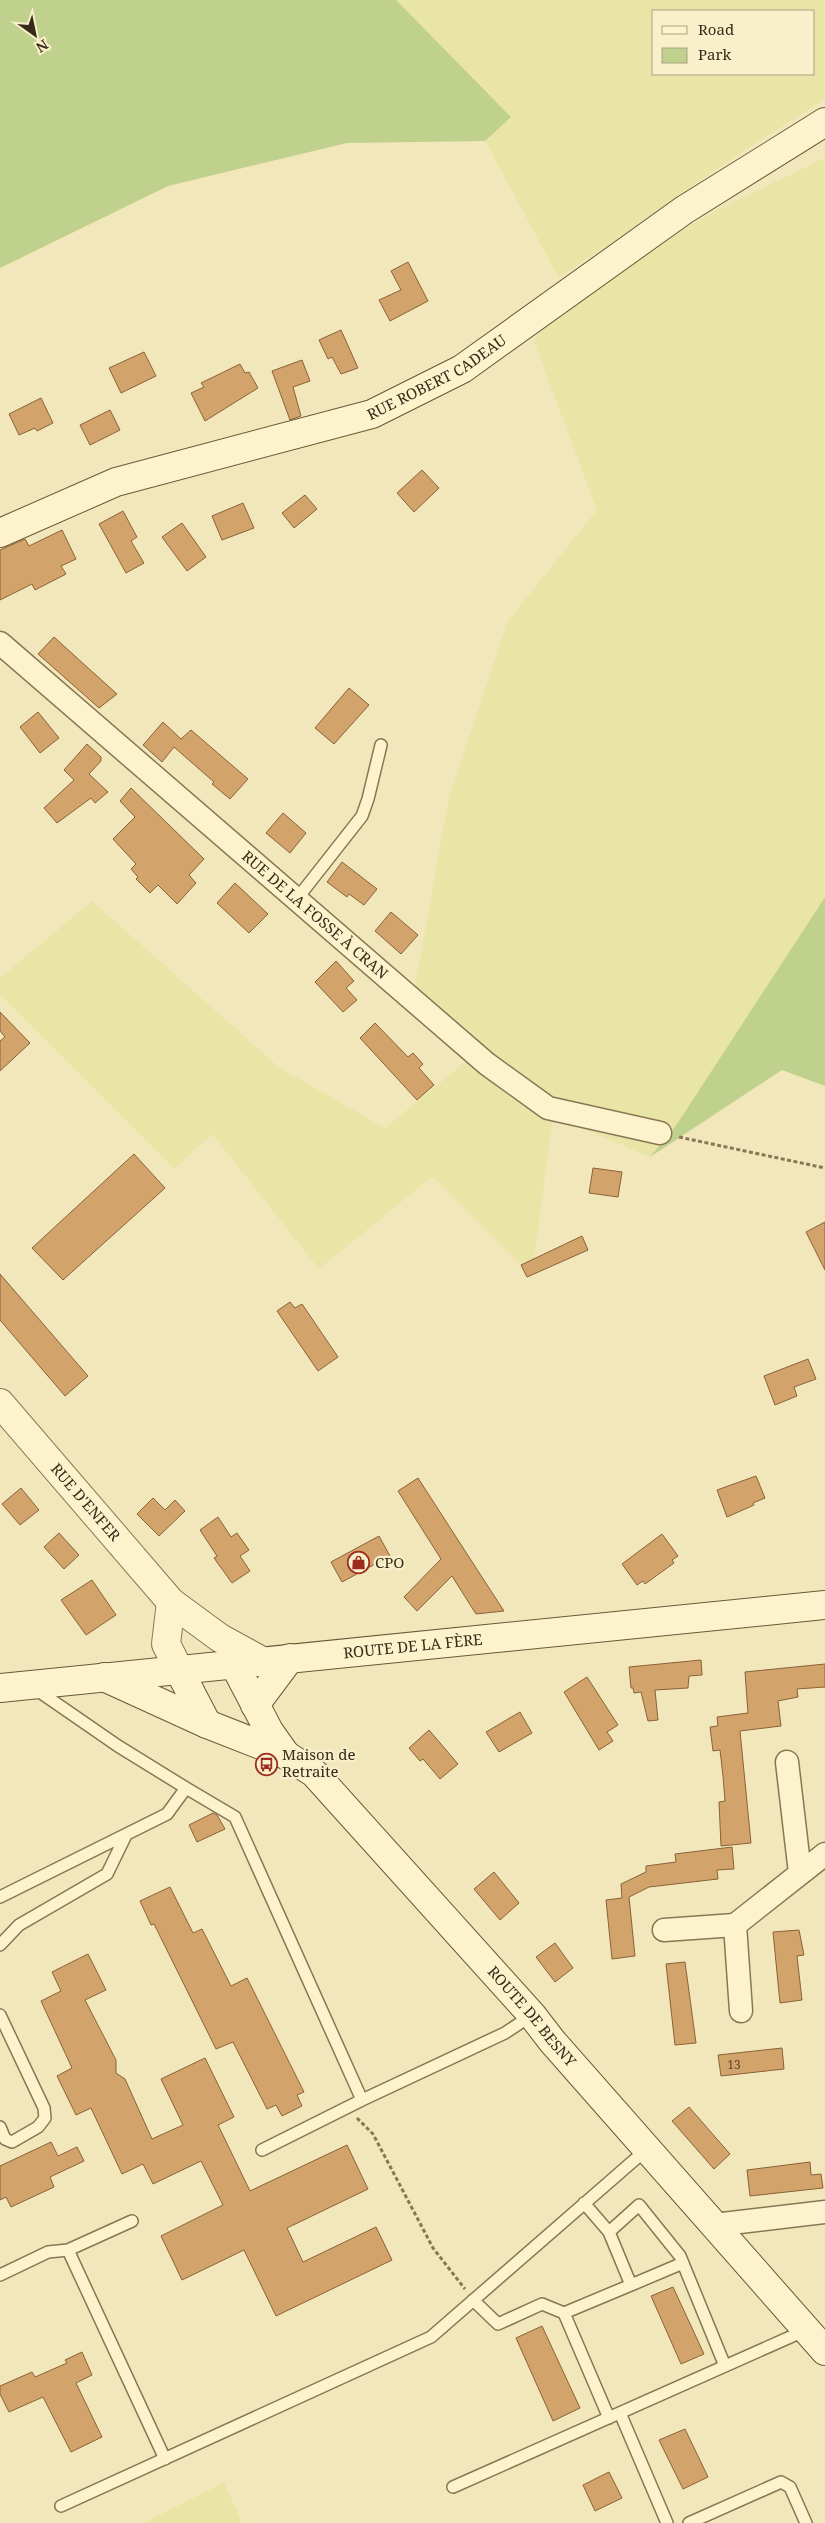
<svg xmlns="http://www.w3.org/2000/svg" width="825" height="2523" font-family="'Noto Serif',serif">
  <rect width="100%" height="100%" fill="#f1e7ba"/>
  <!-- farmland -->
  <path fill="#e8e5a7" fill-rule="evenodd" d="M 396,0 L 825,0 L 825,99 L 730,160 L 559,278 L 485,141 L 511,117 ZM 654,11 L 814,11 L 814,74 L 654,74 Z
    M 825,158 L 825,897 L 677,1124 L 650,1157 L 553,1116 L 532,1275 L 433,1176 L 319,1269 L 212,1134 L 174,1169 L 0,995 L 0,978 L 92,901 L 280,1068 L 385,1128 L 478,1052 L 415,989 L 448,802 L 508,621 L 597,510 L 534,341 L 567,296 L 719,209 Z
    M 224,2483 L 242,2523 L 143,2523 Z"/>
  <!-- green -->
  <path fill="#c0d08d" d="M 0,0 L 396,0 L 511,117 L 485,141 L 347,143 L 168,186 L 0,268 Z
    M 825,897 L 825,1086 L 782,1070 L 650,1157 L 677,1124 Z"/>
  <!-- building -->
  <path fill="#d3a36c" stroke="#8a6237" d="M 408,262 L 428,301 L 390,321 L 379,300 L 401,290 L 391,271 Z
    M 341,330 L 358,368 L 341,374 L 332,357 L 328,359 L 319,340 Z
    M 144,352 L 156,376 L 121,393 L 109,368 Z
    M 302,360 L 310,381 L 293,387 L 301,416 L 290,420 L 272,371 Z
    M 240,364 L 245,373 L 249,372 L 258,388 L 205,421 L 191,393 L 204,387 L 201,383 Z
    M 41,398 L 53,423 L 37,431 L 35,428 L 19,435 L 9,414 Z
    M 110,410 L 120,430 L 90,445 L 80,425 Z
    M 422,470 L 439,488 L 414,512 L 397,493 Z
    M 305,495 L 317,509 L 294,528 L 282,513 Z
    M 243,503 L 254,528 L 222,540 L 212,516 Z
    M 123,511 L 137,537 L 131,541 L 144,563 L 126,573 L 99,524 Z
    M 182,523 L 206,557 L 187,571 L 162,537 Z
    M 62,530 L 76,559 L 61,566 L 66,574 L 35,590 L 32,584 L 0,600 L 0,550 L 25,539 L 29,546 Z
    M 54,637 L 87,667 L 117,694 L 99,708 L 38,654 Z
    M 349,688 L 369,705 L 334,744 L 315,728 Z
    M 38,712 L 59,738 L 40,753 L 20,727 Z
    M 163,722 L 181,739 L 191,730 L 248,779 L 230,799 L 212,784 L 214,782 L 174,747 L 162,762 L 143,745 Z
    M 87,744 L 101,757 L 101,761 L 89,774 L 108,792 L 95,803 L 91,798 L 57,823 L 44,808 L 74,780 L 64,770 Z
    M 131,788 L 204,859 L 189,875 L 196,883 L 177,904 L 158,885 L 150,893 L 136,879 L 138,877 L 131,869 L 136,864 L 113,839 L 135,817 L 120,801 Z
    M 283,813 L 306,833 L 290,853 L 266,833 Z
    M 342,862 L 377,889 L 364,905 L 349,894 L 347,897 L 327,882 Z
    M 235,883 L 268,914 L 249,933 L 217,903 Z
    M 391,912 L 418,935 L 401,954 L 375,931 Z
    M 336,961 L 354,981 L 346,988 L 357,1000 L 343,1012 L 315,982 Z
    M 0,1012 L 30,1043 L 0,1071 L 0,1041 L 5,1037 L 0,1031 Z
    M 375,1023 L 408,1057 L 413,1053 L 423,1064 L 419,1068 L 434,1085 L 417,1100 L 360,1038 Z
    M 134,1154 L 165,1188 L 63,1280 L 32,1248 Z
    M 593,1168 L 622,1172 L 618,1197 L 589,1193 Z
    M 825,1222 L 825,1270 L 806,1232 Z
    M 582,1236 L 588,1250 L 527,1277 L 521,1265 Z
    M 0,1274 L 88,1376 L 65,1396 L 0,1320 Z
    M 290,1302 L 295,1308 L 302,1304 L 338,1357 L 318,1371 L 277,1311 Z
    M 808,1359 L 816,1379 L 794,1387 L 797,1396 L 775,1405 L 764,1376 Z
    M 756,1476 L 765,1498 L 753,1503 L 754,1505 L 727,1517 L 717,1490 Z
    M 418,1478 L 478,1571 L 504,1611 L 476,1614 L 452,1576 L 417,1611 L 404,1597 L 441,1559 L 398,1491 Z
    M 21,1488 L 39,1510 L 20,1525 L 2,1504 Z
    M 153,1498 L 165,1510 L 175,1500 L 185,1511 L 159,1536 L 137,1514 Z
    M 218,1517 L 231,1537 L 237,1533 L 249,1550 L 240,1556 L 250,1571 L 232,1583 L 214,1558 L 217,1556 L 200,1530 Z
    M 59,1533 L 79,1555 L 64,1569 L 44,1547 Z
    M 662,1534 L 678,1556 L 672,1560 L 674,1563 L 645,1584 L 643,1581 L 637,1585 L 622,1564 Z
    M 379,1536 L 390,1556 L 342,1582 L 331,1562 Z
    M 92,1580 L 116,1615 L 86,1635 L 61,1600 Z
    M 701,1660 L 702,1675 L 689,1676 L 688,1688 L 655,1690 L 658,1720 L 648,1721 L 641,1692 L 634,1693 L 633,1688 L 631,1688 L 629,1667 Z
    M 825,1664 L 825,1687 L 797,1689 L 798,1697 L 778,1701 L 781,1726 L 740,1731 L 751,1843 L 721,1846 L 719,1802 L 725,1801 L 723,1776 L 720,1750 L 713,1751 L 710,1727 L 718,1726 L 717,1717 L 748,1713 L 745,1672 Z
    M 587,1677 L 618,1725 L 607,1732 L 613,1741 L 599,1750 L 564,1692 Z
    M 520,1712 L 532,1733 L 499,1752 L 486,1732 Z
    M 429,1730 L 458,1764 L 440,1779 L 423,1759 L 420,1761 L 409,1748 Z
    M 213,1813 L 217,1815 L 225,1829 L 197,1842 L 189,1825 Z
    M 732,1847 L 734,1869 L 717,1870 L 718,1879 L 649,1887 L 629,1897 L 635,1956 L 612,1959 L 606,1900 L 622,1898 L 621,1884 L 646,1872 L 646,1866 L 676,1862 L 675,1854 Z
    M 494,1872 L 519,1903 L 500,1920 L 474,1889 Z
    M 170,1887 L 193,1933 L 202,1929 L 231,1986 L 247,1978 L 304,2092 L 297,2095 L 302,2106 L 282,2116 L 276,2105 L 267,2109 L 233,2042 L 216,2049 L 154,1924 L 151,1925 L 140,1901 Z
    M 799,1930 L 804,1955 L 797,1956 L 802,2000 L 780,2003 L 773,1932 Z
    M 555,1943 L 573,1968 L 555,1982 L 536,1957 Z
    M 88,1954 L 106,1990 L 85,2000 L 116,2060 L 116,2073 L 125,2079 L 152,2139 L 183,2125 L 161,2079 L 205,2058 L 234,2117 L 218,2125 L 250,2191 L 347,2145 L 368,2189 L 287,2228 L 303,2262 L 376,2227 L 392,2260 L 276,2316 L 244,2250 L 182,2280 L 161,2236 L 223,2205 L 201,2161 L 153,2184 L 143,2164 L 122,2174 L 91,2108 L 76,2115 L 57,2076 L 72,2068 L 41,2001 L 61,1991 L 52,1972 Z
    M 685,1962 L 696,2043 L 675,2045 L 666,1964 Z
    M 782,2048 L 784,2069 L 721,2076 L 718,2055 Z
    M 689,2107 L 730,2154 L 714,2169 L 672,2121 Z
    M 51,2142 L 58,2156 L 77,2147 L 84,2161 L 50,2177 L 54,2187 L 11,2207 L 6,2197 L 0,2200 L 0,2166 Z
    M 810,2162 L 811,2175 L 821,2174 L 823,2188 L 750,2196 L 747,2170 Z
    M 673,2287 L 704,2354 L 681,2364 L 651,2296 Z
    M 542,2326 L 580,2408 L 553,2421 L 516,2338 Z
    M 82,2352 L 92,2375 L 76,2383 L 102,2437 L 71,2452 L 43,2397 L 9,2412 L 0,2394 L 0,2386 L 32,2372 L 35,2377 L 67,2363 L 65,2360 Z
    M 685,2429 L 708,2477 L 683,2489 L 659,2440 Z
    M 609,2472 L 622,2498 L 595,2511 L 583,2485 Z"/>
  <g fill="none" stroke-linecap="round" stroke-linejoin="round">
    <defs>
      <path id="service" d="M 296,900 L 362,816 L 368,799 L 381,745
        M 186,1788 L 235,1817 L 362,2100 L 262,2150
        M 0,1897 L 167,1814 L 186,1788 L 118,1746 L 34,1688
        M 0,1945 L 19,1925 L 107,1874 L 125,1837
        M 0,2015 L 44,2108 L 45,2118 L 38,2127 L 12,2142 L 5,2139 L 0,2127
        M 362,2100 L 505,2033 L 532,2015
        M 584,2203 L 609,2232 L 639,2205 L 680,2256 L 725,2366
        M 609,2232 L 631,2285 L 683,2263
        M 68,2250 L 165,2459
        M 0,2275 L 48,2252 L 68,2250 L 132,2221
        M 473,2300 L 498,2324 L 542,2304 L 564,2313
        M 620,2413 L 667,2523
        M 609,2418 L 564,2313 L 631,2285
        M 453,2487 L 806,2330
        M 61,2506 L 431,2337 L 647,2149
        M 689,2523 L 781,2482 L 790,2487 L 806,2523"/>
      <g id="minor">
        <path id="s1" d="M 0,643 L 487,1064 L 548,1108 L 660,1133"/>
        <path d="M 787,1762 L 800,1873"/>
        <path d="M 664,1930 L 735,1925"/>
        <path d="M 741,2011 L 735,1925 L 825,1854"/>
        <path d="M 714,2225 L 825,2212"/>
      </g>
      <g id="tertiary">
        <path id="s2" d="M 0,1403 L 171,1602 L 220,1638 L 262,1661"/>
        <path d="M 171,1602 L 166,1644 L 179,1670"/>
      </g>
      <g id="secondary">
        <path id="s3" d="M 0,533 L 116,482 L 372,414 L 462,369 L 684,210 L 825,122"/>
        <path d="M 234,1664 L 269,1731 L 286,1755"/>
        <path d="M 179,1670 L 207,1724"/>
        <path id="s4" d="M 104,1677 L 207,1724 L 286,1755 L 314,1773 L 532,2015 L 552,2041 L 825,2351"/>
        <path id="s5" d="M 0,1688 L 825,1605"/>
        <path d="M 255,1705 L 290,1658"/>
      </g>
    </defs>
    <!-- service casing -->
    <use href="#service" stroke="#897653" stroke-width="14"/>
    <!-- minor casing -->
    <use href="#minor" stroke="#897653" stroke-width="25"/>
    <!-- tertiary casing -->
    <use href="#tertiary" stroke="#897653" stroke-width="30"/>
    <!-- secondary casing -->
    <use href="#secondary" stroke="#6b5736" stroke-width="30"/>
    <!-- path -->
    <path stroke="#897653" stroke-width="3" stroke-dasharray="4 2.5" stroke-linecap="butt" d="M 679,1137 L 825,1168
      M 357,2118 L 373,2134 L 433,2248 L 465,2289"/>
    <!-- service -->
    <use href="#service" stroke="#fcf3cd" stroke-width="11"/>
    <!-- minor -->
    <use href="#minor" stroke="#fcf3cd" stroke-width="22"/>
    <!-- tertiary -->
    <use href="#tertiary" stroke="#fcf3cd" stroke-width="28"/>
    <!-- secondary -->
    <use href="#secondary" stroke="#fcf3cd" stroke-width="28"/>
  </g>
  <!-- icons -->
  <defs>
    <symbol id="shop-ring" viewBox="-11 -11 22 22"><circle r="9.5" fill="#f8f0ca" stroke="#9d2c1e" stroke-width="1.5"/><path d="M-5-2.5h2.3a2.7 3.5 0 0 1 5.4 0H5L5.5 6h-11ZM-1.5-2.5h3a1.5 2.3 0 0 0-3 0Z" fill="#9d2c1e"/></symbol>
    <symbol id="bus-ring" viewBox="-11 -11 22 22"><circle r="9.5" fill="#f8f0ca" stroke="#9d2c1e" stroke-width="1.5"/><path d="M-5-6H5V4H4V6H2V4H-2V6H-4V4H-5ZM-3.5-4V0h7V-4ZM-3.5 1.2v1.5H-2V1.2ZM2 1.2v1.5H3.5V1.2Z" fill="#9d2c1e"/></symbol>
  </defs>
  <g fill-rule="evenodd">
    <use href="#shop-ring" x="346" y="1550" width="25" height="25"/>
    <use href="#bus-ring" x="254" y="1752" width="25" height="25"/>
  </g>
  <g text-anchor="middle" stroke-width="4.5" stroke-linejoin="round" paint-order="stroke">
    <!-- number labels -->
    <g font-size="12" fill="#5e492e">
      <text x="734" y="2069">13</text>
    </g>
    <!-- street labels -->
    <g font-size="15" fill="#372b19" stroke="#f8f0ca">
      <text dy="5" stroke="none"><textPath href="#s3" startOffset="466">RUE ROBERT CADEAU</textPath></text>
      <text dy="5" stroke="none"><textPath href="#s1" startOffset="416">RUE DE LA FOSSE À CRAN</textPath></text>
      <text dy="5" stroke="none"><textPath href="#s2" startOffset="131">RUE D'ENFER</textPath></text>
      <text dy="5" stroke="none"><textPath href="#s5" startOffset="415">ROUTE DE LA FÈRE</textPath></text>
      <text dy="5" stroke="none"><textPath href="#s4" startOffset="558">ROUTE DE BESNY</textPath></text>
    </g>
    <!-- poi labels -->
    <g font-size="15" fill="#372b19" stroke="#f8f0ca" text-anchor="start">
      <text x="375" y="1568">CPO</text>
      <text x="282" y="1760">Maison de<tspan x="282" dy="17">Retraite</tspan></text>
    </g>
  </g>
  <!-- legend -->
  <rect x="652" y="10" width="162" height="65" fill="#f8f0ca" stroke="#aba183"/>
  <rect x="662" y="26" width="25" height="8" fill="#fcf3cd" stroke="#aba183"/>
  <text x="698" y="35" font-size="15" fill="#372b19">Road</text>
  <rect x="662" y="48" width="25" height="15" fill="#c0d08d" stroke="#aba183"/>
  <text x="698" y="60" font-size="15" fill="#372b19">Park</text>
  <!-- north arrow -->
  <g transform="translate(35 35) rotate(147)" stroke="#f8f0ca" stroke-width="4" paint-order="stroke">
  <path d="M0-4L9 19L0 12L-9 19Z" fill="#372b19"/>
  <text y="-8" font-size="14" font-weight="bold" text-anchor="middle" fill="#372b19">N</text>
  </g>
</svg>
